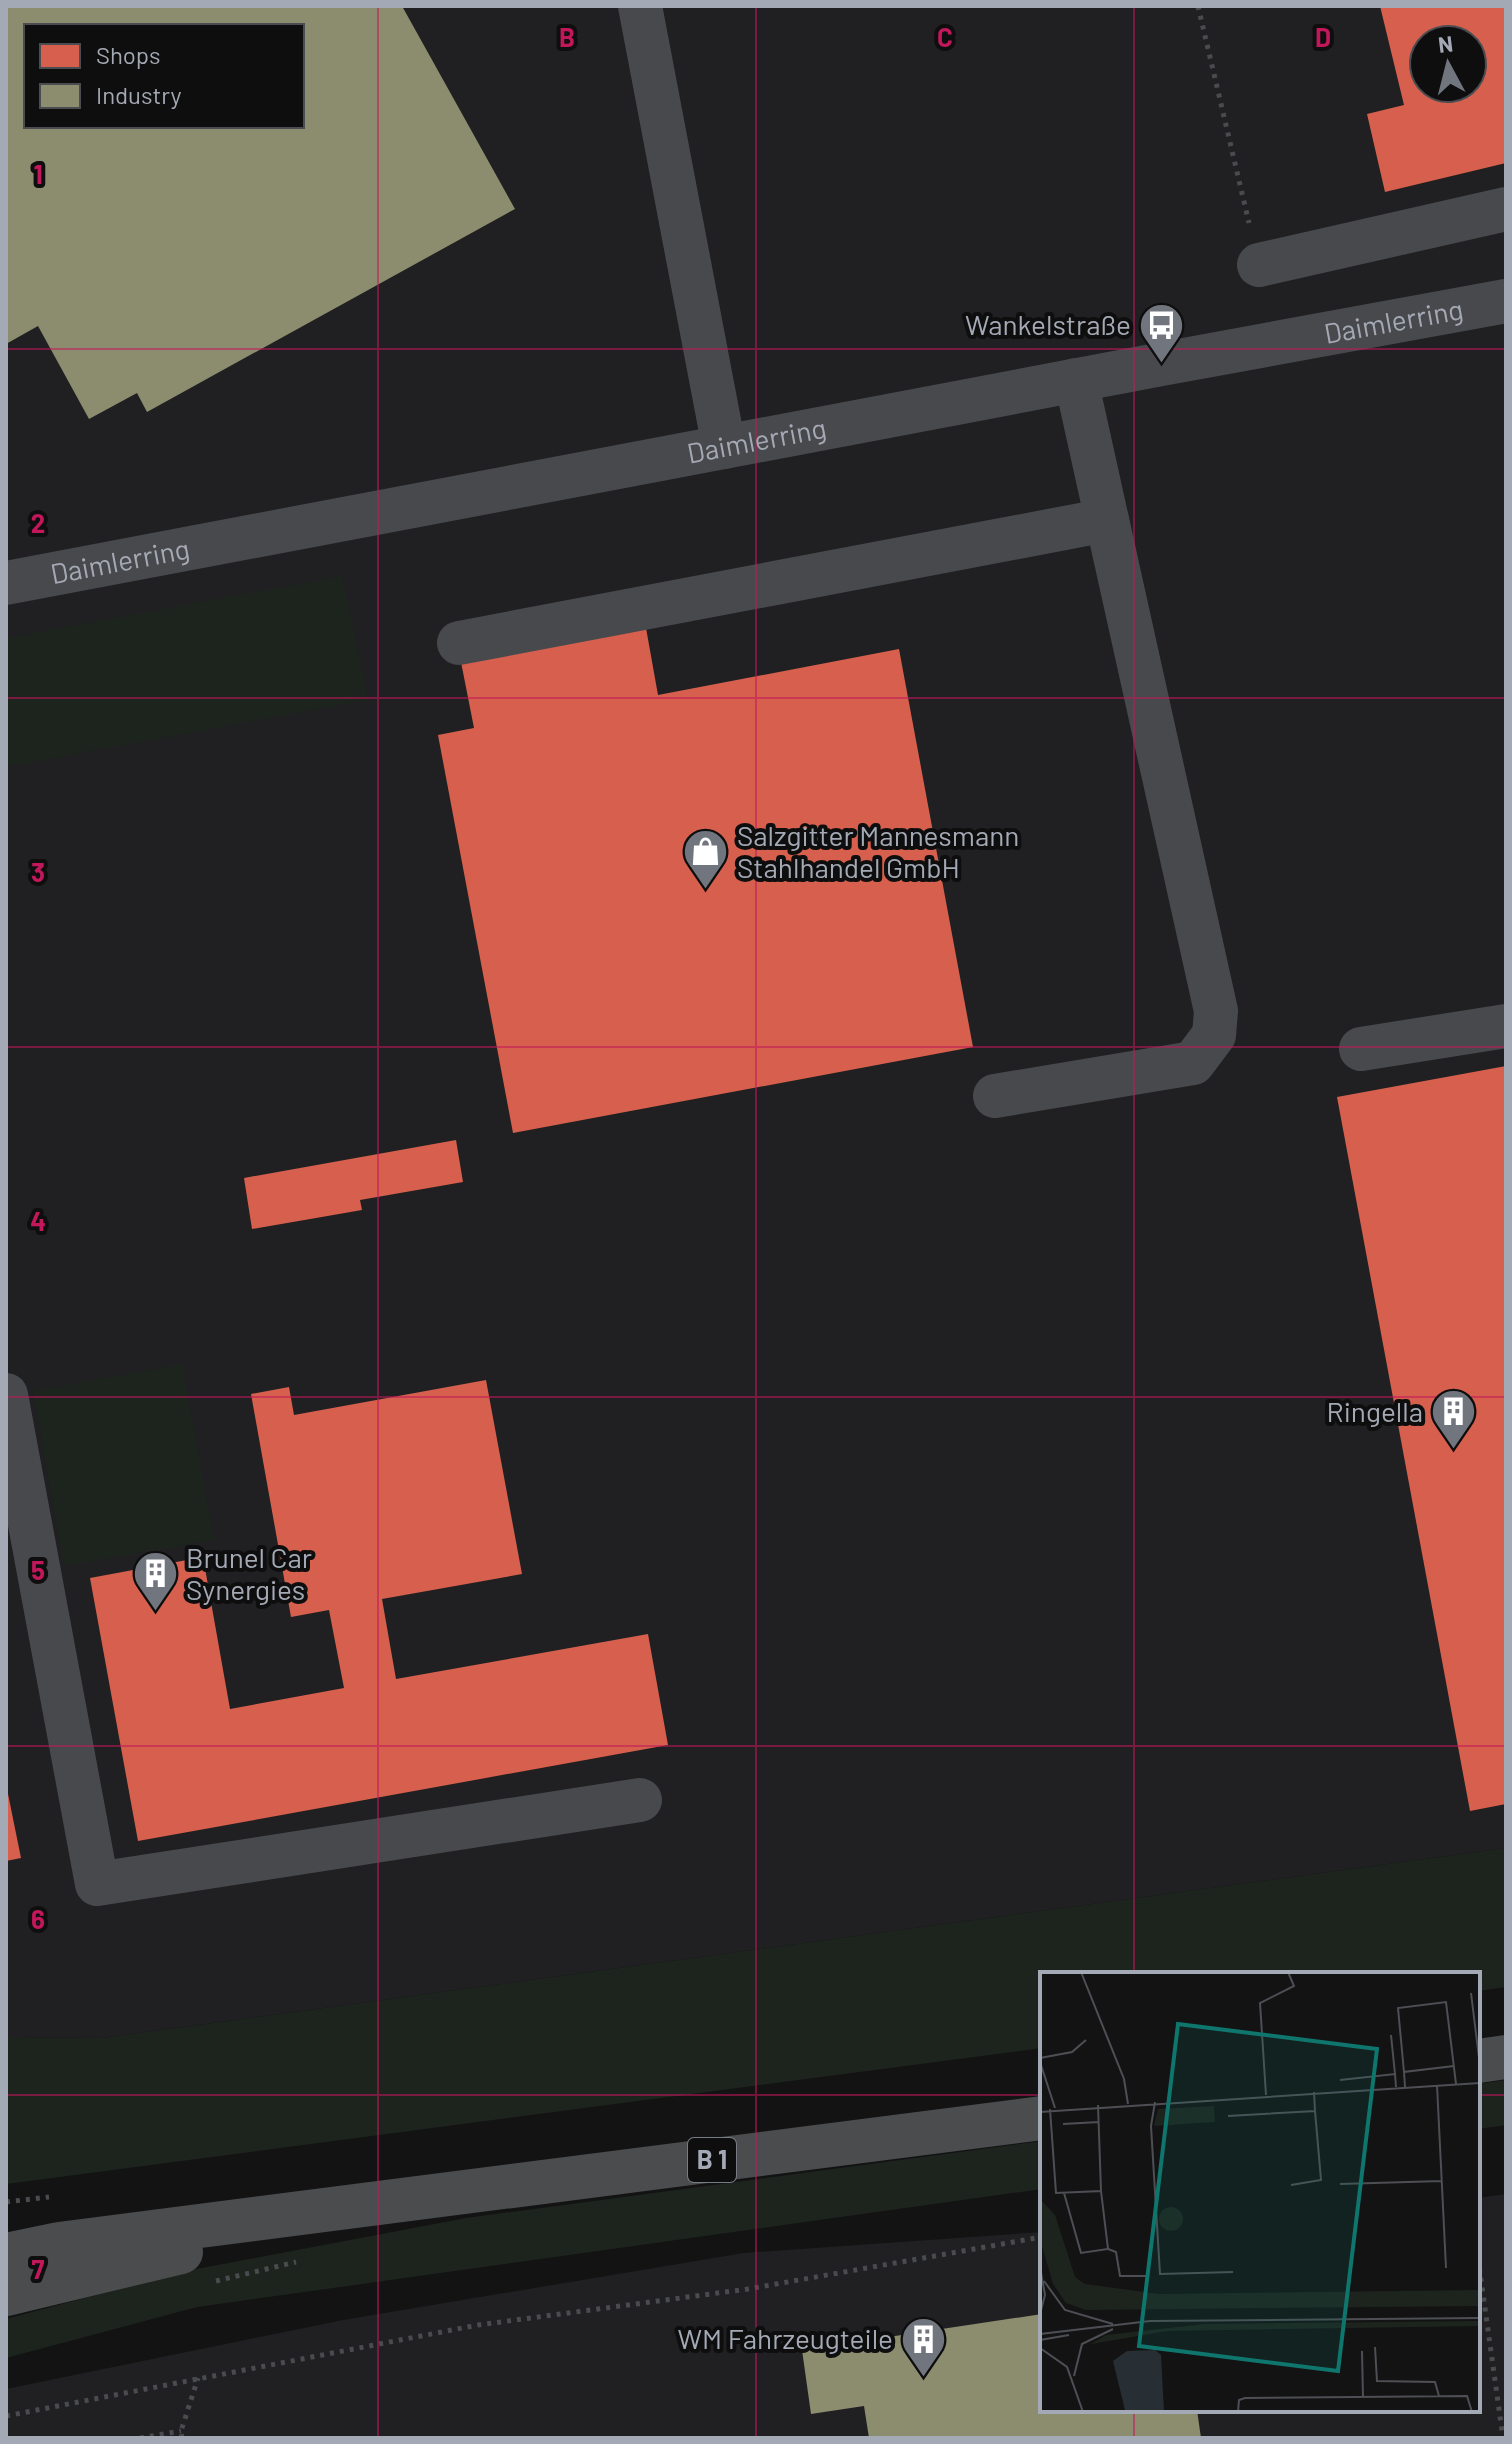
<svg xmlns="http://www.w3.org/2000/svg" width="1512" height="2444" font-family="Barlow,sans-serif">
  <rect width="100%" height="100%" fill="#131314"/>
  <!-- built -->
  <path fill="#202022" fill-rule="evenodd" d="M 6,6 L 1506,6 L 1506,1848 L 102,2038 L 6,2037 ZM 26,26 L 302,26 L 302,126 L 26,126 ZM 1424,40 L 1472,40 L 1472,88 L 1424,88 Z
    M 1506,2194 L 1506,2438 L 6,2438 L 6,2389 L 343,2320 L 744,2253 L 1042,2232 L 1042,2410 L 1478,2410 L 1478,2198 Z"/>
  <!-- green -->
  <path fill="#1d241e" d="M 342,576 L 368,700 L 6,767 L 6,638 Z
    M 182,1364 L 214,1540 L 64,1566 L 33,1391 Z
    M 1506,1848 L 1506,1987 L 1478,1991 L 1478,1974 L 1042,1974 L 1042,2048 L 6,2184 L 6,2037 L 102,2038 Z
    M 1506,2080 L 1506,2125 L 1478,2129 L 1478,2084 Z
    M 1042,2141 L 1042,2189 L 197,2307 L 6,2358 L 6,2319 L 186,2271 L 466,2218 Z"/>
  <!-- shops -->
  <path fill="#d6604d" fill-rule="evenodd" d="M 1380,6 L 1506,6 L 1506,163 L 1385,192 L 1367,114 L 1404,105 ZM 1424,40 L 1472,40 L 1472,88 L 1424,88 Z
    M 646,628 L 658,695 L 899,649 L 973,1047 L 513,1133 L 438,735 L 474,728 L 461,662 Z
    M 1506,1066 L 1506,1804 L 1470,1811 L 1337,1097 Z
    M 456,1140 L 463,1182 L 360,1200 L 362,1210 L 252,1229 L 244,1178 Z
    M 486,1380 L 522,1574 L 382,1599 L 396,1679 L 648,1634 L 668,1745 L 138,1841 L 90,1578 L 203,1557 L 230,1709 L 344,1688 L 329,1610 L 291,1617 L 251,1394 L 289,1387 L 294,1415 Z
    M 6,1784 L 21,1858 L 6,1861 Z"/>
  <!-- industry -->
  <path fill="#8c8c6e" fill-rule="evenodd" d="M 6,6 L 402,6 L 515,209 L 147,412 L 137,393 L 89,419 L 38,326 L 6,344 ZM 26,26 L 302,26 L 302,126 L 26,126 Z
    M 1042,2314 L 1042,2410 L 1197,2410 L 1201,2438 L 869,2438 L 864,2406 L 811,2414 L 802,2350 Z"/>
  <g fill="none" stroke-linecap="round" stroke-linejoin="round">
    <!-- path -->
    <path stroke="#494b4e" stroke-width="5" stroke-dasharray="4 6" stroke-linecap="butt" d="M 1198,6 L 1249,223
      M 6,2202 L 49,2197
      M 1478,2258 L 1503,2438
      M 216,2281 L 296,2262
      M 6,2416 L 478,2325 L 748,2289 L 1042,2237
      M 140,2438 L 181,2431
      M 182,2438 L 181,2431 L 198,2378"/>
    <!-- minor -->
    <g stroke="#48494c" stroke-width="44">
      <path d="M 640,6 L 724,447"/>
      <path d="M 1259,265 L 1506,209"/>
      <path id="s1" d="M 6,583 L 1162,364 L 1506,301"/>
      <path d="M 459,643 L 1107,520 L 1076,380"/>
      <path d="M 1361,1049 L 1506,1026"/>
      <path d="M 995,1096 L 1193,1063 L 1214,1035 L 1216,1011 L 1107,520"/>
      <path d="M 6,1395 L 97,1884 L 640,1800"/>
    </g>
    <!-- major -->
    <path stroke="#4a4c4e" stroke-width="44" d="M 1478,2061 L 1506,2057
      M 6,2255 L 59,2244 L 1042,2118
      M 6,2294 L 181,2252"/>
  </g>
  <!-- grid -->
  <path fill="none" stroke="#c2185b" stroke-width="2" stroke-opacity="0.55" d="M 378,6 L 378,2438M 756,6 L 756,2438M 1134,6 L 1134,1974M 6,349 L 1506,349M 6,698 L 1506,698M 6,1047 L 1506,1047M 6,1397 L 1506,1397M 6,1746 L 1506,1746M 6,2095 L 1042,2095M 1478,2095 L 1506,2095M 1134,2410 L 1134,2438"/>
  <!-- icons -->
  <defs>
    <symbol id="bus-pin" viewBox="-11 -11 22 30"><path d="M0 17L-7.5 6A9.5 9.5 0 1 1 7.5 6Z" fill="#71757d" stroke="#0e0e0f"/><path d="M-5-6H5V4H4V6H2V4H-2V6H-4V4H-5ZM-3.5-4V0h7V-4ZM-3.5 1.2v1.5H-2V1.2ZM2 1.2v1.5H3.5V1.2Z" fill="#fff"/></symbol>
    <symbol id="shop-pin" viewBox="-11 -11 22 30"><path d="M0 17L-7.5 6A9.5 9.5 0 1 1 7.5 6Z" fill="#71757d" stroke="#0e0e0f"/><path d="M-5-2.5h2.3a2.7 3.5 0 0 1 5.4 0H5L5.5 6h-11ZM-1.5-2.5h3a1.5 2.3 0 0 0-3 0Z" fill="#fff"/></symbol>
    <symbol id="building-pin" viewBox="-11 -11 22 30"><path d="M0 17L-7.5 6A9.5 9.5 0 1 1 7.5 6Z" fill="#71757d" stroke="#0e0e0f"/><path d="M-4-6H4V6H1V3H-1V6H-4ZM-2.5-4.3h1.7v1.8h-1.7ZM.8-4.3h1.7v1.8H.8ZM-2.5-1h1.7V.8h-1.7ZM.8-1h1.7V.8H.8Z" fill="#fff"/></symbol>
  </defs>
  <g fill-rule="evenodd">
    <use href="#bus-pin" x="1136" y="300" width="51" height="69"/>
    <use href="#shop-pin" x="680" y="826" width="51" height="69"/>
    <use href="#building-pin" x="1428" y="1386" width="51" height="69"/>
    <use href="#building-pin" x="130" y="1548" width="51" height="69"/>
    <use href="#building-pin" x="898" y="2314" width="51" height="69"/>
  </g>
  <g text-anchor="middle" stroke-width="8" stroke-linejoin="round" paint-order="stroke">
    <!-- shield labels -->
    <rect fill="#0e0e0f" stroke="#777b83" stroke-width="2" x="688" y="2138" width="48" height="44" rx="6"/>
    <g font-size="26" font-weight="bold" fill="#a4aab5">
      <text x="712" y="2169">B 1</text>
    </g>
    <!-- street labels -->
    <g font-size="28" fill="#a4aab5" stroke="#0e0e0f">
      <text dy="10" stroke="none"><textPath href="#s1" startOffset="1412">Daimlerring</textPath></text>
      <text dy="10" stroke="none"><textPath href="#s1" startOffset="764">Daimlerring</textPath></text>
      <text dy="10" stroke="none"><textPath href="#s1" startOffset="116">Daimlerring</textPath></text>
    </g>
    <!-- poi labels -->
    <g font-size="28" fill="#a4aab5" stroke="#0e0e0f" text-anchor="end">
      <text x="1131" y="335">Wankelstraße</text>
      <text x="737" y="846" text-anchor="start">Salzgitter Mannesmann<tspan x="737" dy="32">Stahlhandel GmbH</tspan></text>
      <text x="1423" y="1422">Ringella</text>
      <text x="186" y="1568" text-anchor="start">Brunel Car<tspan x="186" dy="32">Synergies</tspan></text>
      <text x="893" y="2349">WM Fahrzeugteile</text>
    </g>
  </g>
  <!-- overview -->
  <g transform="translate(1040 1972)">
    <rect width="440" height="440" fill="#131314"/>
    <path d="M 174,134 L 175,150 L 114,154 L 118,137 ZM 0,227 L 15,243 L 35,305 L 45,312 L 119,322 L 440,318 L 440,341 L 438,334 L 46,338 L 26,331 L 13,312 L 0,267 ZM119 247a12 12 0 1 1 24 0a12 12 0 1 1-24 0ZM 440,349 L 440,354 L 127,359 L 51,372 L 66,363 L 164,352 Z" fill="#1d241e"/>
    <path d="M 115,378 L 121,383 L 124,440 L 85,438 L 73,389 L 87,379 Z" fill="#272f35"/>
    <path fill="none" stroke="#4d4f54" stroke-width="2" d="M 41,0 L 84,107 L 88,132M 431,21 L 440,94M 351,63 L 355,102M 0,86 L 32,80 L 46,68M 0,90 L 15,136M 364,100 L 358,36 L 406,30 L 416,112M 300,108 L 355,102 L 356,115M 397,113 L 406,296M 365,115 L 364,100 L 414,94M 226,123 L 220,31 L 254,14 L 248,0M 115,130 L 111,154 L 120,302 L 193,300M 10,137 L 16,221 L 61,219 L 58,133M 0,140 L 440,111M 188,144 L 275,139 L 274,120M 23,152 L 59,150M 300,212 L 402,209M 251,213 L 281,208 L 275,139M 24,221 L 41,281 L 68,277 L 61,219M 68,277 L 76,280 L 80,304 L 106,304M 0,295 L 5,323 L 0,342M 4,309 L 25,338 L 73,352M 0,362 L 110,349 L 440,346M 0,368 L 29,363M 335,375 L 337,409 L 395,410 L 399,424M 0,376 L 27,395 L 43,440M 322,379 L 323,425M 34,404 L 42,372 L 73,357M 198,440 L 199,428 L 205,426 L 427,424 L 432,440"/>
    <path fill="#0f766e" fill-opacity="0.15" stroke="#0f766e" stroke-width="4" d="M 138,52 L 337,77 L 298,399 L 99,374 Z"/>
    <rect width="440" height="440" fill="none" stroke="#a4aab5" stroke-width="4"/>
  </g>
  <g font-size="26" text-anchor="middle" font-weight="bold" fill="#c2185b" stroke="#0e0e0f" stroke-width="8" stroke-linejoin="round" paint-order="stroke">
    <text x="567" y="47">B</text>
    <text x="945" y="47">C</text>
    <text x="1323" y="47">D</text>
    <text x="38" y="184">1</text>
    <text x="38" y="533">2</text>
    <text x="38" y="882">3</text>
    <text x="38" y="1231">4</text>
    <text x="38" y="1580">5</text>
    <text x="38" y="1929">6</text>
    <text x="38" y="2279">7</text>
  </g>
  <!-- border -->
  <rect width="1512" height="2444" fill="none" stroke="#a4aab5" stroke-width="16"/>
  <!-- legend -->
  <rect x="24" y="24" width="280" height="104" fill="#0e0e0f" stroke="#4a4c51" stroke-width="2"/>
  <rect x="40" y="44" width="40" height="24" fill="#d6604d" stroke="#4a4c51" stroke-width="2"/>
  <text x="96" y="64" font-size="24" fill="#a4aab5">Shops</text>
  <rect x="40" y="84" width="40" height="24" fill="#8c8c6e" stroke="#4a4c51" stroke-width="2"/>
  <text x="96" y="104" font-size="24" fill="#a4aab5">Industry</text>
  <!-- north arrow -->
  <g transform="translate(1448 64) rotate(353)"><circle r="38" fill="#0e0e0f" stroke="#4a4c51" stroke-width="2"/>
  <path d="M0-6L14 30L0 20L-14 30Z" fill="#71757d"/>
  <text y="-12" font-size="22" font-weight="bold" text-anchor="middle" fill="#a4aab5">N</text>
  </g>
</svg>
